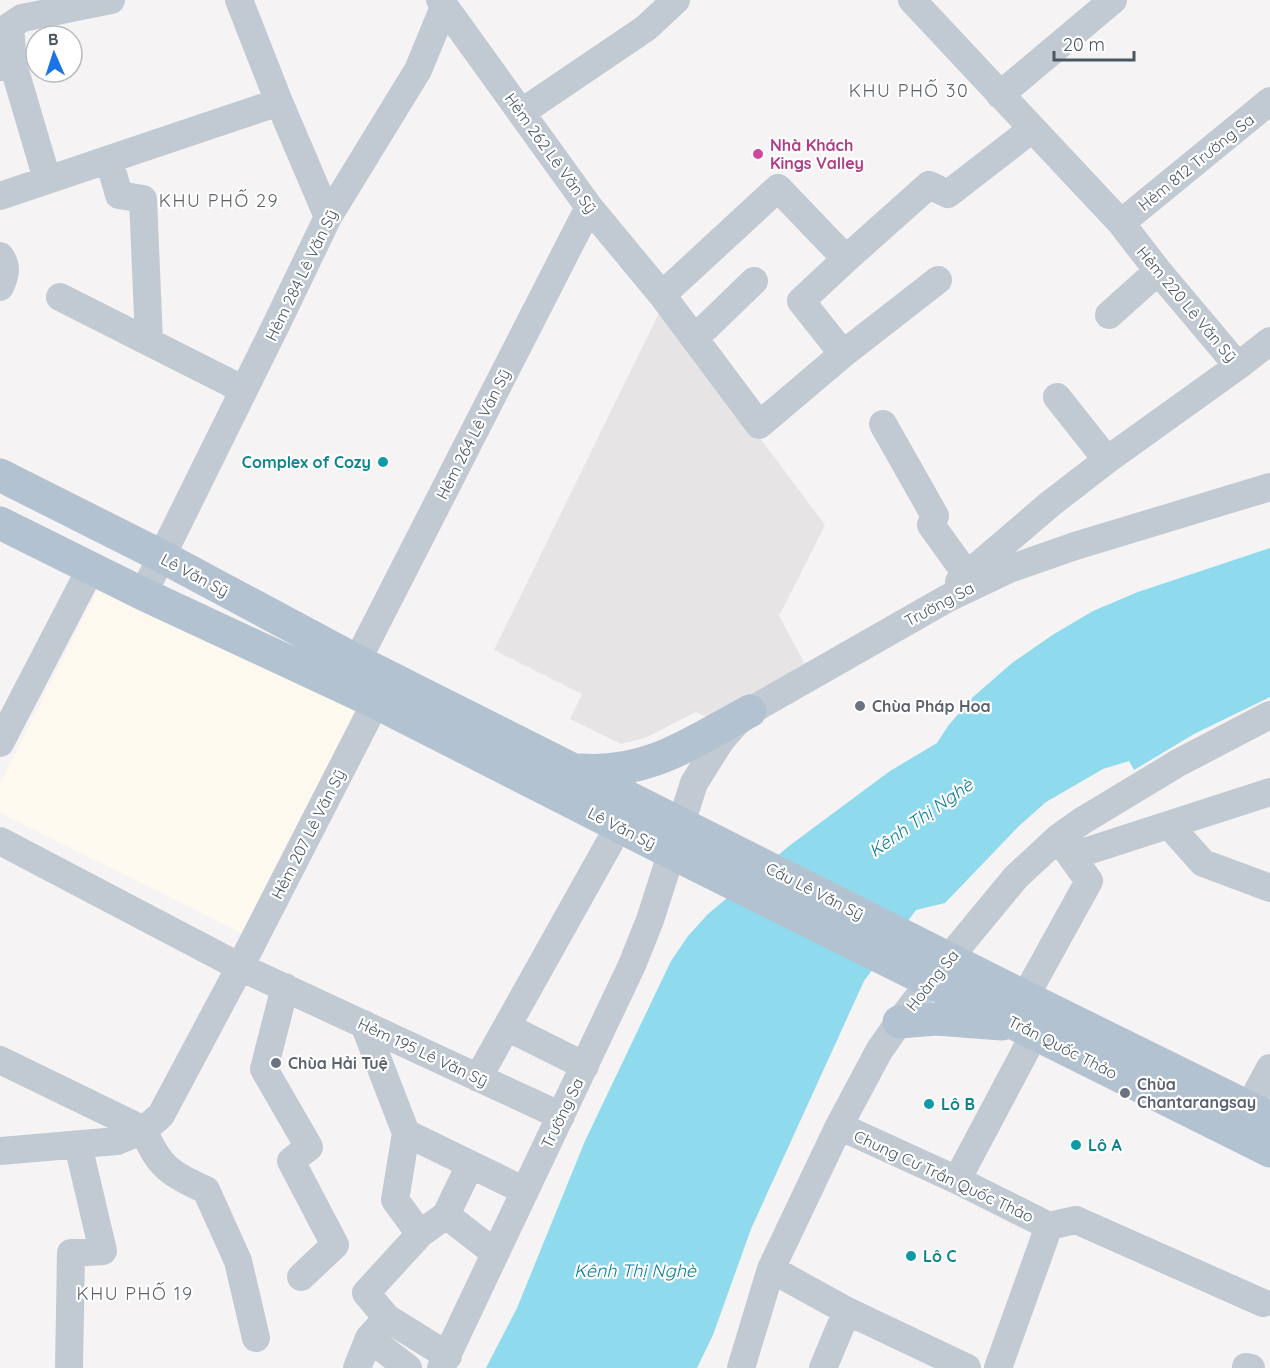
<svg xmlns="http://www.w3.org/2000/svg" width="1270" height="1368" font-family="Quicksand,sans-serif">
  <rect width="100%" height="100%" fill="#f5f3f3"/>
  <!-- commercial -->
  <path fill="#fdf9ef" d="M 103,579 L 364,709 L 247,936 L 0,813 L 0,783 Z"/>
  <!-- education -->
  <path fill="#e6e4e5" d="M 662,307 L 825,525 L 779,616 L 806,666 L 710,719 L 696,712 L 645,738 L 621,744 L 570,719 L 582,694 L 494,650 Z"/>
  <!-- water -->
  <path fill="#90daee" d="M 1270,548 L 1270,697 L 1194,734 L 1134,770 L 1129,761 L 1103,769 L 1046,802 L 1020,825 L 945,903 L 916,910 L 864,981 L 751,1229 L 713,1335 L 697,1368 L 486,1368 L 517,1308 L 585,1141 L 671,961 L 688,936 L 708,914 L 789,846 L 890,771 L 937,743 L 948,726 L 973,697 L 1012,663 L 1054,634 L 1093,611 L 1138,592 Z"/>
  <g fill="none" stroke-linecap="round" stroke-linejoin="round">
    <!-- minor -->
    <path stroke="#c1cad2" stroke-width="28" d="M 239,0 L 279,102 L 328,217
      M 440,0 L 589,207 L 662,295 L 759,425 L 843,354 L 801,301 L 846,259 L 778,188 L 662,295
      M 912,0 L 1121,223 L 1158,271 L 1238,366 L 1107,460 L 1050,504 L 959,582
      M 13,64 L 47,179
      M 0,67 L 13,64 L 10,26 L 22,18 L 111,0
      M 1000,95 L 1113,0
      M 522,112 L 646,28 L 676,0
      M 109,160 L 119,195 L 143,199 L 149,341
      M 0,196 L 279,102
      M 1121,223 L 1270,101
      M 0,256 C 8,267 5,276 0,287
      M 846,259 L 929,185 L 948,194 L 1032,129
      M 60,297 L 244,390
      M 1109,315 L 1158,271
      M 695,338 L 754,281
      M 843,354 L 938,280
      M 1238,366 L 1270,341
      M 1057,397 L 1107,460
      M 883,424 L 935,516 L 931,525 L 967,575
      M 143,594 L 277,323 L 328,217 L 418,70 L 444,7
      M 357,661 L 589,207
      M 0,743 L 91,568
      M 1169,825 L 1203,863 L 1270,888
      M 0,841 L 240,967 L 561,1116
      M 1072,856 L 1270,792
      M 285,987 L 264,1069 L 309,1147 L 291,1161 L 335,1245 L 301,1277
      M 1025,997 L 1089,881 L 1061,842
      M 364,1024 L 406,1133 L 525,1191
      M 507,1027 L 585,1066
      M 0,1060 L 144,1130 C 157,1166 172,1175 206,1190 L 238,1261 L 256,1338
      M 478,1078 L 619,826
      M 1249,1107 L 1270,1068
      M 839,1126 L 957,1180 L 1049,1226 L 1076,1220 L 1263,1303
      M 406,1133 L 395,1200 L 420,1234
      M 0,1151 L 117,1141 L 144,1130 L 161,1115 L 240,967 L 385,684
      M 957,1180 L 1035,1033
      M 446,1215 L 495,1253
      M 771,1269 L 847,1311 L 967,1368
      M 369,1338 L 408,1368
      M 448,1356 L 387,1318 L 366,1293 L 420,1234 L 446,1215 L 470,1165
      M 1246,1367 L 1251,1368
      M 69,1368 L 71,1253 L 103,1251 L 78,1145
      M 357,1368 L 369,1338 L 387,1318
      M 441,1368 L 632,965 L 650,920 L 694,783 L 721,740 L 734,725 L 750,711 L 948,598 L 1009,569 L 1075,546 L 1270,487
      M 741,1368 L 771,1269 L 839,1126 L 879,1051 L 899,1022 L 949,958 L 1016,877 L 1058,838 L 1082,821 L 1178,763 L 1270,715
      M 823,1368 L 847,1311
      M 998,1368 L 1049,1226"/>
    <!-- major -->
    <path stroke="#b3c2d1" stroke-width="33" d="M 0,475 L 161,556 L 357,661 L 1025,997 L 1270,1118
      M 0,523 L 143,594 L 375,702 L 672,853 L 1270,1151
      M 580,770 C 649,775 692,742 750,711
      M 899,1022 L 936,1019 L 1002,1024"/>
  </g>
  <!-- markers -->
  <circle fill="#d1479c" stroke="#fff" stroke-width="2" cx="758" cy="154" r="6"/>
  <g fill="#0f9aa8" stroke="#fff" stroke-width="2">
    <circle cx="383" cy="462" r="6"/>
    <circle cx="929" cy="1104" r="6"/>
    <circle cx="1076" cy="1145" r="6"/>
    <circle cx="911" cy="1256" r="6"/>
  </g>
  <g fill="#6b7280" stroke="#fff" stroke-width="2">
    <circle cx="860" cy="706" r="6"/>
    <circle cx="276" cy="1063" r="6"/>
    <circle cx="1125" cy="1093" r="6"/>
  </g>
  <g text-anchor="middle" stroke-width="4.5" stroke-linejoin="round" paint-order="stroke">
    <!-- hotel labels -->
    <g font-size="16" font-weight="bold" fill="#b23c85" stroke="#fff" text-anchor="start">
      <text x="770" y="151">Nhà Khách<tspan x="770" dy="18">Kings Valley</tspan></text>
    </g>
    <!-- street labels -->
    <g font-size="16" fill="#4a5661" stroke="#fff">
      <text transform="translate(551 153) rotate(54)" y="6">Hẻm 262 Lê Văn Sỹ</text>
      <text transform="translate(1196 162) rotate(-39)" y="6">Hẻm 812 Trường Sa</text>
      <text transform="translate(301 275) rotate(-64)" y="6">Hẻm 284 Lê Văn Sỹ</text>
      <text transform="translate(1187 304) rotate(50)" y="6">Hẻm 220 Lê Văn Sỹ</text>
      <text transform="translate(473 434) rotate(-63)" y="6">Hẻm 264 Lê Văn Sỹ</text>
      <text transform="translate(195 575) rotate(28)" y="6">Lê Văn Sỹ</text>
      <text transform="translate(939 604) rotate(-28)" y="6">Trường Sa</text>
      <text transform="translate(622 828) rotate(27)" y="6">Lê Văn Sỹ</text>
      <text transform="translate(308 834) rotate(-63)" y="6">Hẻm 207 Lê Văn Sỹ</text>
      <text transform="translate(815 891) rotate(27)" y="6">Cầu Lê Văn Sỹ</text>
      <text transform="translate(932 980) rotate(-51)" y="6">Hoàng Sa</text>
      <text transform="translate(1063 1047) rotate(27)" y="6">Trần Quốc Thảo</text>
      <text transform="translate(423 1052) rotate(25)" y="6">Hẻm 195 Lê Văn Sỹ</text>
      <text transform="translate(562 1113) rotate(-64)" y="6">Trường Sa</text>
      <text transform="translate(944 1176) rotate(25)" y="6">Chung Cư Trần Quốc Thảo</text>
    </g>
    <!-- culture labels -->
    <g font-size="16" font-weight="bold" fill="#0d838f" stroke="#fff" text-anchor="start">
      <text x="371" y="468" text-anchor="end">Complex of Cozy</text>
      <text x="941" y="1110">Lô B</text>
      <text x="1088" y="1151">Lô A</text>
      <text x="923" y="1262">Lô C</text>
    </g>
    <!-- worship labels -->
    <g font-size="16" font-weight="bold" fill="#5b616d" stroke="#fff" text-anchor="start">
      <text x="872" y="712">Chùa Pháp Hoa</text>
      <text x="288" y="1069">Chùa Hải Tuệ</text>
      <text x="1137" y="1090">Chùa<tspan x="1137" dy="18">Chantarangsay</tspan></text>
    </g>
    <!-- neighbourhood labels -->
    <g font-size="18" letter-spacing="1.5" fill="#5f6368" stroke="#fff">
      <text x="909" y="97">KHU PHỐ 30</text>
      <text x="219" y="207">KHU PHỐ 29</text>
      <text x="135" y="1300">KHU PHỐ 19</text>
    </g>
    <!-- water labels -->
    <g font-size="18" font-style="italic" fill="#0c7c9b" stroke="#fff">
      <text transform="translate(921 818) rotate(-35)" y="6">Kênh Thị Nghè</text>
      <text x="635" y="1277">Kênh Thị Nghè</text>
    </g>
  </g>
  <!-- north arrow -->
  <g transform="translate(54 54) rotate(357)"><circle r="28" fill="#ffffff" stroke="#b7bbc0" stroke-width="1.5"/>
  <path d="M0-4.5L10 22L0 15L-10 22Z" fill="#1a73e8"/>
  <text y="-9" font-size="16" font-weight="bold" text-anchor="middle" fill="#4a5661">B</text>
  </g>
  <!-- scale -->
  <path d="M1054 51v9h80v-9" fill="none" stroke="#4a5661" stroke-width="3"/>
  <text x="1063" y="51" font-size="18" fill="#4a5661" stroke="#ffffff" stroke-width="4.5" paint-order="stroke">20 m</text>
</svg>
